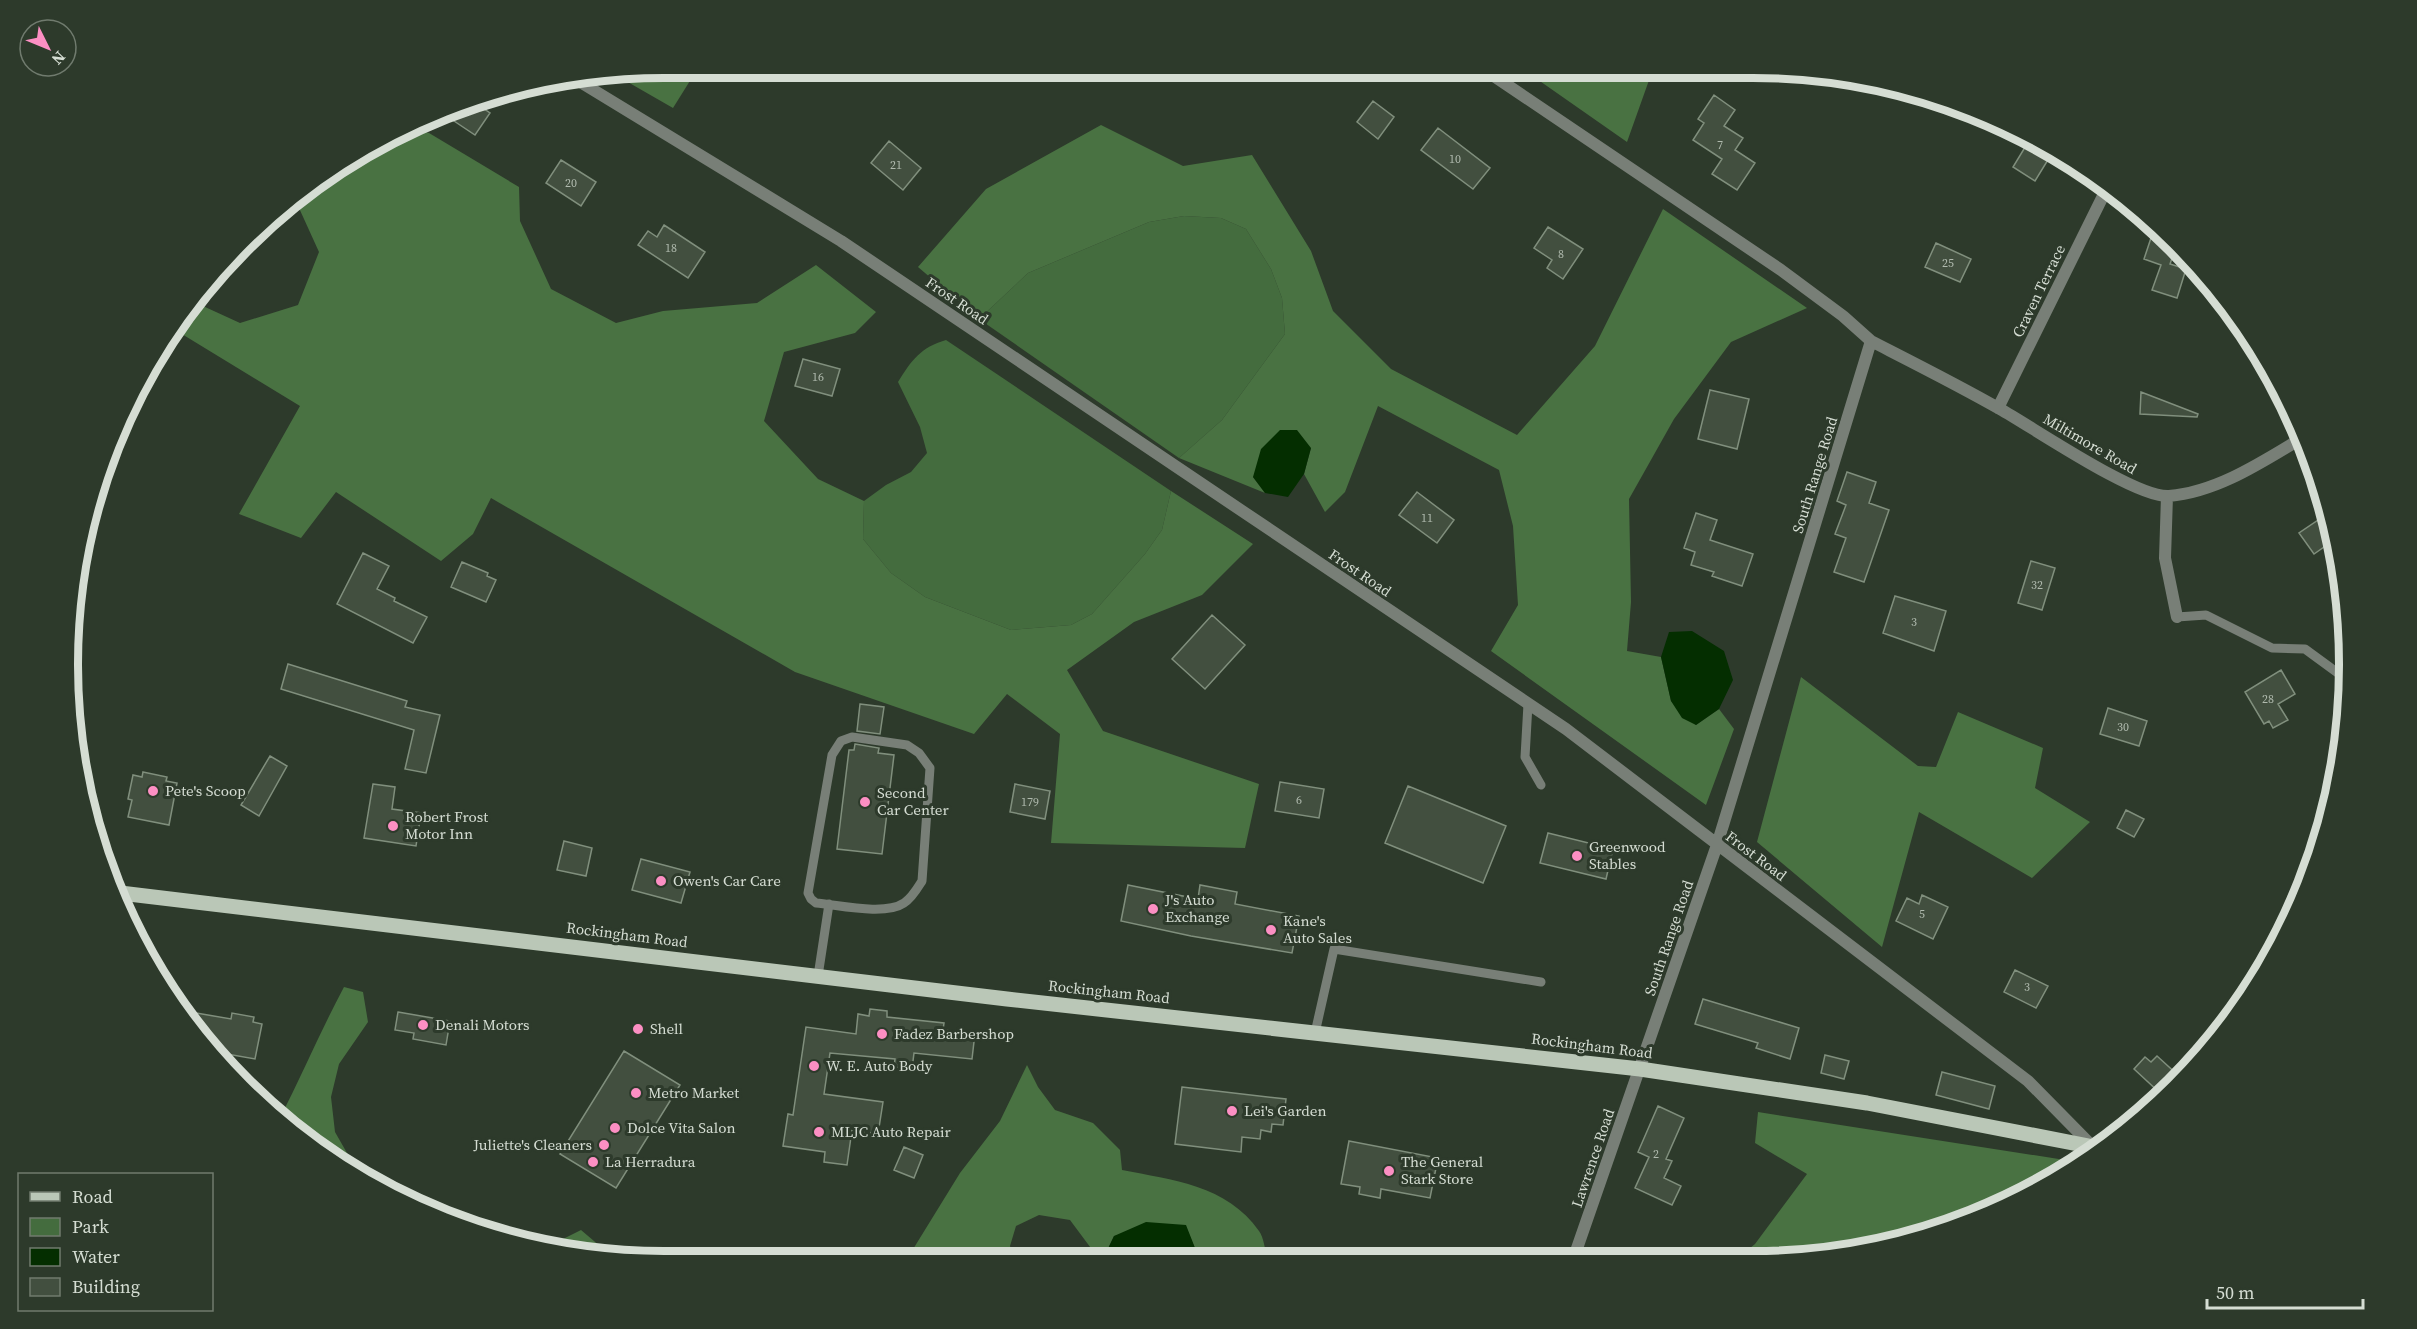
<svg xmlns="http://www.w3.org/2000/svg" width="2417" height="1329" font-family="'Source Serif 4',serif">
  <rect width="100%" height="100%" fill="#2d3a2b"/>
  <!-- green -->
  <path fill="#446c3e" d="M 1184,216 L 1221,218 L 1246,229 L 1271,269 L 1282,298 L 1285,334 L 1222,420 L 1179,458 L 979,319 L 1028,273 L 1149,222 Z
    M 946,340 L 1171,491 L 1162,530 L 1145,554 L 1092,614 L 1071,625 L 1011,630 L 925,597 L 891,573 L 863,539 L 864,501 L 886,485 L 911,472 L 927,453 L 920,427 L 898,382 C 911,361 921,347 946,340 Z"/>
  <!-- forest -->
  <path fill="#497242" d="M 664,68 L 698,68 L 673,108 L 612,73 Z
    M 1521,68 L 1653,69 L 1627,142 Z
    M 1101,125 L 1183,166 L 1252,155 L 1311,251 L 1333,311 L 1391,369 L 1517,435 L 1595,346 L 1663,209 L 1807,308 L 1731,342 L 1674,419 L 1629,499 L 1631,602 L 1627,651 L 1661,657 L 1671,701 L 1696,725 L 1719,709 L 1734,729 L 1706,805 L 1491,651 L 1518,605 L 1513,526 L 1499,470 L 1378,406 L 1345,492 L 1325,512 L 1304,474 L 1311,448 L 1253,477 L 1265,493 L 1179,458 L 1222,420 L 1285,334 L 1282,298 L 1271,269 L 1246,229 L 1221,218 L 1184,216 L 1149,222 L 1028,273 L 979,319 L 918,267 L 986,189 Z
    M 410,127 L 429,133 L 519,187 L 520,221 L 551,289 L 616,323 L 663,311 L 757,303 L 816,265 L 876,312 L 855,333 L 784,352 L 764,421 L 818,479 L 864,501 L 863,539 L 891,573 L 925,597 L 1011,630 L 1071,625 L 1092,614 L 1145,554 L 1162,530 L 1171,491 L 1253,544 L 1202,595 L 1134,622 L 1067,670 L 1103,731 L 1259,784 L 1245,848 L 1051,843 L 1060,734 L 1007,694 L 974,734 L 795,672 L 491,498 L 473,534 L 441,561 L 336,492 L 301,538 L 239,514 L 300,406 L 172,328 L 192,301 L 240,323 L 298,305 L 319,252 L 294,197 L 366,147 Z
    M 1801,677 L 1918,766 L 1936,767 L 1958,712 L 2043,748 L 2035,788 L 2090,822 L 2032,878 L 1919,812 L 1882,947 L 1757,842 Z
    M 344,987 L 363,992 L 368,1022 L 339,1064 L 331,1097 L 335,1132 L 351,1160 L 410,1193 L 446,1208 L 515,1242 L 366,1182 L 301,1138 L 280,1118 C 302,1075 321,1030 344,987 Z
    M 1027,1065 L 1038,1087 L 1055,1110 L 1093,1123 L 1120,1150 L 1122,1170 C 1172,1180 1227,1185 1259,1231 C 1264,1238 1265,1250 1267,1258 L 1199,1258 L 1185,1225 L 1114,1236 L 1103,1259 L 1099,1259 L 1070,1220 L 1039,1215 L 1016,1226 L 1010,1246 L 1014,1259 L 907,1259 L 960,1173 L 1000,1121 Z
    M 1758,1112 L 2065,1160 L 2065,1170 L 1945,1230 L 1830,1256 L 1739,1257 L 1755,1244 L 1807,1174 L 1755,1143 Z
    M 581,1230 L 614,1258 L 547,1247 Z"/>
  <!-- water -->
  <path fill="#042e00" d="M 1280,430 L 1297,430 L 1311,448 L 1304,474 L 1288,497 L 1265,493 L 1253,477 L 1261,449 Z
    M 1692,631 L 1724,651 L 1733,680 L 1719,709 L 1696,725 L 1682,718 L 1671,701 L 1661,657 L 1669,632 Z
    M 1146,1222 L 1186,1225 L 1199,1258 L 1103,1259 L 1114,1236 Z"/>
  <!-- building -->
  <path fill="#424f3f" stroke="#808f7d" stroke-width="1.5" d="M 1714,95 L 1735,110 L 1724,126 L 1743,138 L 1735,150 L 1755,163 L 1737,190 L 1712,174 L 1722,159 L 1693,140 L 1704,123 L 1698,119 Z
    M 471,100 L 490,113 L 475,135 L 442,113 Z
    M 1373,101 L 1394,117 L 1378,139 L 1357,122 Z
    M 1438,128 L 1490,168 L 1473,189 L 1421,150 Z
    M 2030,139 L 2054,150 L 2035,181 L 2013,167 Z
    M 889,141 L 921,168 L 903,190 L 871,163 Z
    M 561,160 L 596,182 L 581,206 L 546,183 Z
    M 664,225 L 705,252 L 688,278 L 638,245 L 648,231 L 657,237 Z
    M 2155,226 L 2176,247 L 2170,264 L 2186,269 L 2177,298 L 2152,290 L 2161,265 L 2144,259 Z
    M 1548,227 L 1583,249 L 1563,279 L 1547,268 L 1552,260 L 1534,248 Z
    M 1936,243 L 1971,259 L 1960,282 L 1925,267 Z
    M 803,359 L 840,369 L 832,396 L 795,386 Z
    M 1710,390 L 1749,399 L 1737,449 L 1698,439 Z
    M 2141,392 L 2198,414 L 2197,417 L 2140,414 Z
    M 1847,472 L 1876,482 L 1869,503 L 1889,510 L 1864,582 L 1834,572 L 1846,538 L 1835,534 L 1846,505 L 1837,501 Z
    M 1417,492 L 1454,520 L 1437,543 L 1399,515 Z
    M 2330,512 L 2334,540 L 2314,554 L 2299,533 Z
    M 1696,513 L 1717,520 L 1710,540 L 1753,554 L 1742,586 L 1712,576 L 1714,572 L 1691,565 L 1695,552 L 1684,548 Z
    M 363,553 L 389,566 L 377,589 L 395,598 L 394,601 L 427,617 L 413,643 L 337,604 Z
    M 2031,561 L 2055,568 L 2042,610 L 2018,603 Z
    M 462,562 L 488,573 L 487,576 L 496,580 L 486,602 L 451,587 Z
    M 1895,596 L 1946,611 L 1934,651 L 1883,633 Z
    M 1212,615 L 1245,645 L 1205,689 L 1172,659 Z
    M 288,664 L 407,701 L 405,707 L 440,715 L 426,773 L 405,769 L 414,730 L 281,689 Z
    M 2281,670 L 2295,694 L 2278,704 L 2288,720 L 2273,728 L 2269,721 L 2264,724 L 2245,692 Z
    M 860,704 L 884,707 L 880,734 L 857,731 Z
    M 2108,708 L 2147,721 L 2139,746 L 2100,734 Z
    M 855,744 L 879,748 L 878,753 L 894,755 L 882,854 L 837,849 L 849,750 L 854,750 Z
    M 270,756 L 287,766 L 259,816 L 241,805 Z
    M 143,772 L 167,777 L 166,781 L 177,783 L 169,825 L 128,817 L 132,800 L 128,799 L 133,775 L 142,777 Z
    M 1280,782 L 1324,789 L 1319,818 L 1275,811 Z
    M 373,784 L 395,787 L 392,809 L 421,813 L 416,846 L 364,838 Z
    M 1015,784 L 1050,791 L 1045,819 L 1010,812 Z
    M 1408,786 L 1506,826 L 1483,883 L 1385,843 Z
    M 2126,810 L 2144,819 L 2134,837 L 2117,828 Z
    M 1548,833 L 1613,849 L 1606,879 L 1540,863 Z
    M 564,841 L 592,848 L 586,876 L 557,870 Z
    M 641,859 L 690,872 L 681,903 L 632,890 Z
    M 1128,885 L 1198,899 L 1200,885 L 1237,892 L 1235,904 L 1299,916 L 1292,953 L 1191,936 L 1121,921 Z
    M 1922,895 L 1948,907 L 1933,939 L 1896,921 L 1907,898 L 1919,904 Z
    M 2015,970 L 2048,986 L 2036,1008 L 2004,992 Z
    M 1703,999 L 1799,1028 L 1790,1059 L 1756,1048 L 1758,1043 L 1695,1024 Z
    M 870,1009 L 887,1011 L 887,1017 L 944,1023 L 943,1030 L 975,1033 L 972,1059 L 914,1053 L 912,1069 L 894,1067 L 895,1059 L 830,1053 L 824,1094 L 883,1102 L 878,1134 L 852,1130 L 847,1165 L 824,1162 L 825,1152 L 783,1146 L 788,1114 L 793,1115 L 806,1027 L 856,1034 L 858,1014 L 869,1016 Z
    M 179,1010 L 231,1019 L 232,1013 L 254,1017 L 253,1022 L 262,1024 L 255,1059 L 210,1051 Z
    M 398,1012 L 450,1021 L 446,1045 L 413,1039 L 414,1033 L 395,1030 Z
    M 624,1051 L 680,1085 L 616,1188 L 560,1154 Z
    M 1825,1055 L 1849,1061 L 1844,1079 L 1821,1073 Z
    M 2157,1056 L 2180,1077 L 2161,1094 L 2134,1069 L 2145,1057 L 2151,1062 Z
    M 1942,1072 L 1995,1086 L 1989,1109 L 1936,1095 Z
    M 1182,1087 L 1286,1099 L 1283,1125 L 1272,1124 L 1271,1132 L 1261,1130 L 1260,1139 L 1242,1137 L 1241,1152 L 1175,1144 Z
    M 1658,1106 L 1684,1118 L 1666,1159 L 1672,1161 L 1664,1178 L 1681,1186 L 1672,1205 L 1635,1188 L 1649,1157 L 1638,1152 Z
    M 1349,1141 L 1438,1158 L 1430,1198 L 1381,1189 L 1380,1198 L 1359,1194 L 1360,1187 L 1341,1184 Z
    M 904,1147 L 923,1155 L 914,1178 L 894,1170 Z"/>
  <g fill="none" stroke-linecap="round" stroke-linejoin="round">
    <!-- lane -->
    <path stroke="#787f77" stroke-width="9" d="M 2177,617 L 2206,615 L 2272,648 L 2305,649 L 2346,679
      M 1528,704 L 1525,757 L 1541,785
      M 852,737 L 907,745 L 919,753 L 930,768 L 922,881 C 917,889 912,898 904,903 C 885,916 839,905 816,903 L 811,899 L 808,893 L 832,755 L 841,741 Z
      M 818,976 L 829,904
      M 1315,1033 L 1334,949 L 1541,982"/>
    <!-- street -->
    <path stroke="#787f77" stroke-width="12" d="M 1482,68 L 1781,270 L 1843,316 L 1871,341 L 1717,845 L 1574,1257
      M 572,77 L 841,241 L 1566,729 L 2028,1081 L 2093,1147
      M 1871,341 C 1914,363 1958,385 2000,409 C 2034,428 2136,498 2169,496 C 2217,492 2262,462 2302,438
      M 1998,408 L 2107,188
      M 2167,496 L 2165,558 L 2177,617"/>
    <!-- primary -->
    <path stroke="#bac7b7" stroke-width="15" d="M 112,892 L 1007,999 L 1640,1069 L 1867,1103 L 2099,1148"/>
  </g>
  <!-- markers -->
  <g fill="#fc8fc3" stroke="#2d3a2b" stroke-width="2">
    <circle cx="153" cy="791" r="6"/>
    <circle cx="865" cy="802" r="6"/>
    <circle cx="393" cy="826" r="6"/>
    <circle cx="1577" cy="856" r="6"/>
    <circle cx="661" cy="881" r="6"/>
    <circle cx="1153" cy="909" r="6"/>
    <circle cx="1271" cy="930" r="6"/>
    <circle cx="423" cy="1025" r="6"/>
    <circle cx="638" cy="1029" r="6"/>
    <circle cx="882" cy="1034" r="6"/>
    <circle cx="814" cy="1066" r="6"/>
    <circle cx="636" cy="1093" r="6"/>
    <circle cx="1232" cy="1111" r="6"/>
    <circle cx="615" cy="1128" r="6"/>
    <circle cx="819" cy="1132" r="6"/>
    <circle cx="604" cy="1145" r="6"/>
    <circle cx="593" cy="1162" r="6"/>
    <circle cx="1389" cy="1171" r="6"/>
  </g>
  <g text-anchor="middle" stroke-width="6" stroke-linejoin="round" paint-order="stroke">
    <!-- number labels -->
    <g font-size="12" fill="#b0baae">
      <text x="1720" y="149">7</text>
      <text x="1455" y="163">10</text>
      <text x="896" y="169">21</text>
      <text x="571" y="187">20</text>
      <text x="671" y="252">18</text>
      <text x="1561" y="258">8</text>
      <text x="1948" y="267">25</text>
      <text x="818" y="381">16</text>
      <text x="1427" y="522">11</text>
      <text x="2037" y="589">32</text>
      <text x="1914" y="626">3</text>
      <text x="2268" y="703">28</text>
      <text x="2123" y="731">30</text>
      <text x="1299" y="804">6</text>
      <text x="1030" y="806">179</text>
      <text x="1922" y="918">5</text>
      <text x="2027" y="991">3</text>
      <text x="1656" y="1158">2</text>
    </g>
    <!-- street labels -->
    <g font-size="15" fill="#d5ddd3" stroke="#2d3a2b">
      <text transform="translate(2039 291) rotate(-64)" y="5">Craven Terrace</text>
      <text transform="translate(957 301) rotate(34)" y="5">Frost Road</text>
      <text transform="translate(2090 444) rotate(30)" y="5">Miltimore Road</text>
      <text transform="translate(1815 475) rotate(-73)" y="5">South Range Road</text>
      <text transform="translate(1360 573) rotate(34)" y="5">Frost Road</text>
      <text transform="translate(1756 856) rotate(37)" y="5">Frost Road</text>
      <text transform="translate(627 935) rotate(7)" y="5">Rockingham Road</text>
      <text transform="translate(1669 938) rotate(-71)" y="5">South Range Road</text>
      <text transform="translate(1109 992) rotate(6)" y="5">Rockingham Road</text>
      <text transform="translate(1592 1046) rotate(7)" y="5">Rockingham Road</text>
      <text transform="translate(1593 1158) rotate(-71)" y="5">Lawrence Road</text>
    </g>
    <!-- poi labels -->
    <g font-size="15" fill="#d5ddd3" stroke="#2d3a2b" text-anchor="start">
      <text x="165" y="796">Pete's Scoop</text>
      <text x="877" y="798">Second<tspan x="877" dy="17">Car Center</tspan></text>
      <text x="405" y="822">Robert Frost<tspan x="405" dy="17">Motor Inn</tspan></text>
      <text x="1589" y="852">Greenwood<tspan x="1589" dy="17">Stables</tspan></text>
      <text x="673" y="886">Owen's Car Care</text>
      <text x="1165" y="905">J's Auto<tspan x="1165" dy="17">Exchange</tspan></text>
      <text x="1283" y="926">Kane's<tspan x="1283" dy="17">Auto Sales</tspan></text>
      <text x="435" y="1030">Denali Motors</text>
      <text x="650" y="1034">Shell</text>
      <text x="894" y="1039">Fadez Barbershop</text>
      <text x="826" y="1071">W. E. Auto Body</text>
      <text x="648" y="1098">Metro Market</text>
      <text x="1244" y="1116">Lei's Garden</text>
      <text x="627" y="1133">Dolce Vita Salon</text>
      <text x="831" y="1137">MLJC Auto Repair</text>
      <text x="592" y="1150" text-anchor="end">Juliette's Cleaners</text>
      <text x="605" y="1167">La Herradura</text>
      <text x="1401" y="1167">The General<tspan x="1401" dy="17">Stark Store</tspan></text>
    </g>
  </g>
  <!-- crop -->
  <path d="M0 0H2417V1329H0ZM664 78H1753A586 586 0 0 1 2339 664V665A586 586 0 0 1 1753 1251H664A586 586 0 0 1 78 665V664A586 586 0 0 1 664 78Z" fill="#2d3a2b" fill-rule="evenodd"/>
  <path fill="none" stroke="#d5ddd3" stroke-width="8" d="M664 78H1753A586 586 0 0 1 2339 664V665A586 586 0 0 1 1753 1251H664A586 586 0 0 1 78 665V664A586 586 0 0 1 664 78Z"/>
  <!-- legend -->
  <rect x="18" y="1173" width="195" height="138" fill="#2d3a2b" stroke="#707b6e" stroke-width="1.5"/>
  <rect x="30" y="1192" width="30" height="9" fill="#bac7b7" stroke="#707b6e" stroke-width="1.5"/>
  <text x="72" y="1203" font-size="18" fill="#d5ddd3">Road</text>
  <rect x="30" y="1218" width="30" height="18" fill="#446c3e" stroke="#707b6e" stroke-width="1.5"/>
  <text x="72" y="1233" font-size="18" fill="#d5ddd3">Park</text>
  <rect x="30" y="1248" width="30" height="18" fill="#042e00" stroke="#707b6e" stroke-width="1.5"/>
  <text x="72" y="1263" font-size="18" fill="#d5ddd3">Water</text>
  <rect x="30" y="1278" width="30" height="18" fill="#424f3f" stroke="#707b6e" stroke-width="1.5"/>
  <text x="72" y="1293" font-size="18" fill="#d5ddd3">Building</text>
  <!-- north arrow -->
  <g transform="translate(48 48) rotate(133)"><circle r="28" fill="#2d3a2b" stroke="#707b6e" stroke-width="1.5"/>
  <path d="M0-4.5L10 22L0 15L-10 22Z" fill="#fc8fc3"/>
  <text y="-9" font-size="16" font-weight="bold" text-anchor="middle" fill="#d5ddd3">N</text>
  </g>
  <!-- scale -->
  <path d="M2207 1299v9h156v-9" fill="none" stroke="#d5ddd3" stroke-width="3"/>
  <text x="2216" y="1299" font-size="18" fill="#d5ddd3" stroke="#2d3a2b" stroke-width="4.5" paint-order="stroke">50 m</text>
</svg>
